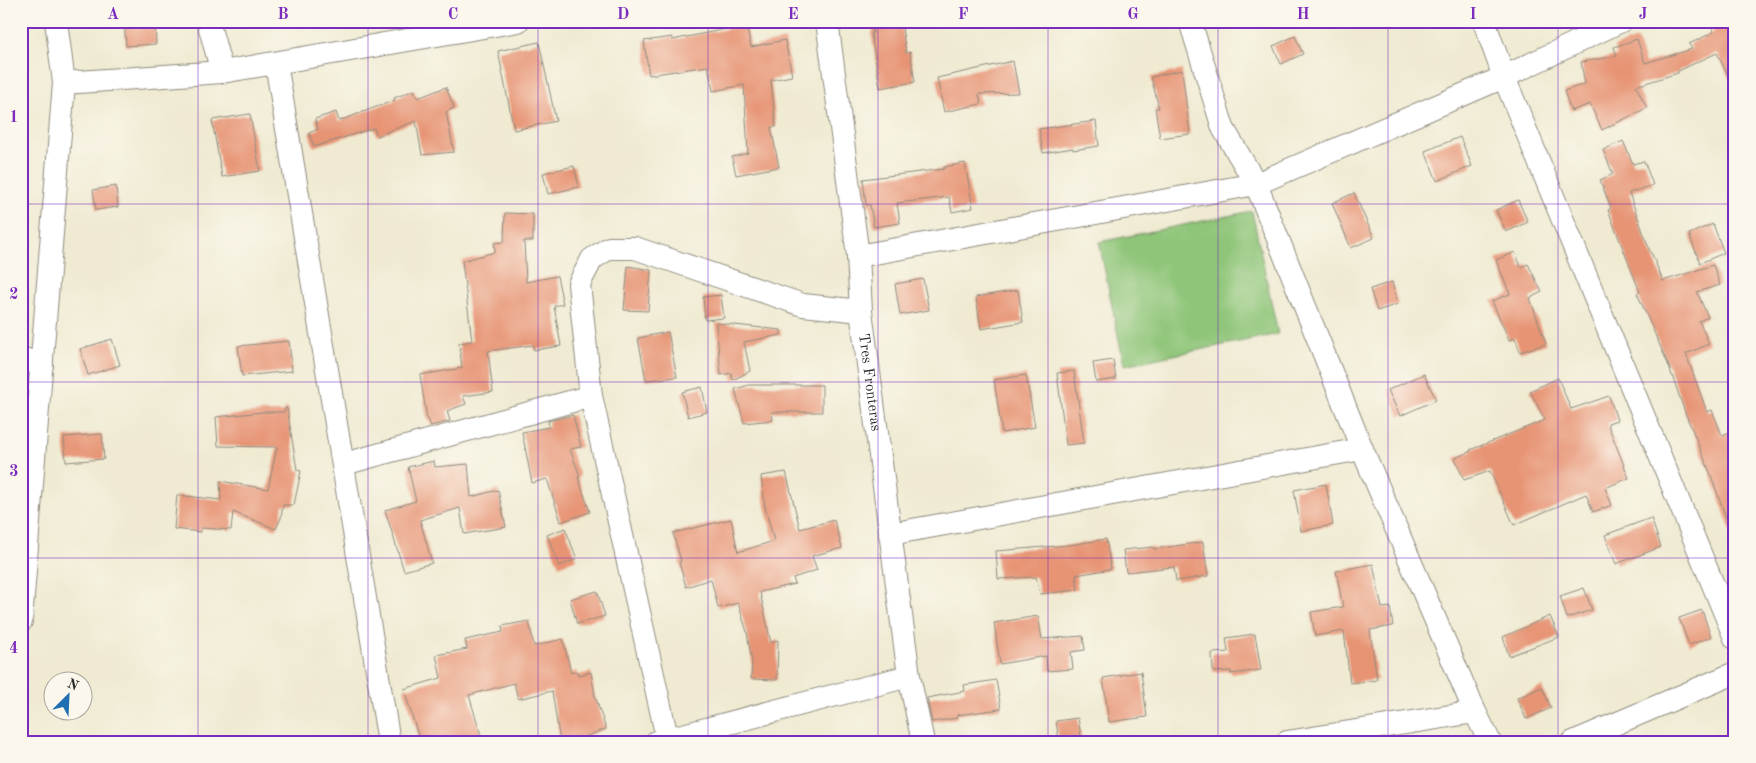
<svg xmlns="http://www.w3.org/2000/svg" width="1756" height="763" font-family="'Old Standard TT',serif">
  <rect width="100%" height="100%" fill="#fbf7ec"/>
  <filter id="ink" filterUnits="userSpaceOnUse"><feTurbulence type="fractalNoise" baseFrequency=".02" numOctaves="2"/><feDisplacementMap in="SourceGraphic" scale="10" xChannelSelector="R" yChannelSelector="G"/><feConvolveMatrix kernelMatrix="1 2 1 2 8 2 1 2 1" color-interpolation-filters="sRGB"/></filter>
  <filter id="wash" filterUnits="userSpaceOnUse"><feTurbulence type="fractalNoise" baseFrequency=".0096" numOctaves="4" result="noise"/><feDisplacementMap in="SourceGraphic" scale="20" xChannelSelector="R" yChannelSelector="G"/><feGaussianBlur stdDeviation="1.12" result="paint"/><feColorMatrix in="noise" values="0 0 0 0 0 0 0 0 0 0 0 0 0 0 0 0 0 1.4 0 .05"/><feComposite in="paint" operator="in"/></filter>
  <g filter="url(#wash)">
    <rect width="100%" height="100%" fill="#efead1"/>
    <!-- green -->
    <path fill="#8ec578" stroke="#5c7852" d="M 1252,211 L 1278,334 L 1124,365 L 1099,242 Z"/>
    <g id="blocks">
      <!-- building -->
      <path fill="#e79475" d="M 124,21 L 155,21 L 156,44 L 126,46 Z
        M 871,21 L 901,21 L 906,53 L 910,52 L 915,82 L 880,88 L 871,33 L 873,33 Z
        M 1709,21 L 1735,21 L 1735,90 L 1717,53 L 1678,71 L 1678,73 L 1636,86 L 1647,108 L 1602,130 L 1590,104 L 1571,111 L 1564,91 L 1585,84 L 1581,62 L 1617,56 L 1614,47 L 1637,39 L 1645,63 L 1692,49 L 1689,44 L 1714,32 Z
        M 746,25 L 751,47 L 785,40 L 792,76 L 771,80 L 776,127 L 771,127 L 779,167 L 736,175 L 732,157 L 748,153 L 744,85 L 713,91 L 708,66 L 649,75 L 644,41 L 672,37 L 672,40 Z
        M 1295,36 L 1303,54 L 1281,64 L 1273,46 Z
        M 539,42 L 556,121 L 514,130 L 498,51 Z
        M 1013,61 L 1019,93 L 979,94 L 981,104 L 944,112 L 937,78 Z
        M 1182,70 L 1190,134 L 1160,138 L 1155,108 L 1159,108 L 1151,77 Z
        M 446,87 L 454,108 L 446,112 L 454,152 L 422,155 L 416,121 L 377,136 L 374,128 L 314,147 L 309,133 L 318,129 L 315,119 L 336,112 L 339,121 L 395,100 L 394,98 L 414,90 L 418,98 Z
        M 250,114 L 260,171 L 222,177 L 212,120 Z
        M 1096,121 L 1099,146 L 1073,150 L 1073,148 L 1043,153 L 1039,129 Z
        M 1460,137 L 1472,166 L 1437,181 L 1425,151 Z
        M 1623,141 L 1633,164 L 1644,161 L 1653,185 L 1629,193 L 1651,254 L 1652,254 L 1663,281 L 1713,265 L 1720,285 L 1697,292 L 1708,317 L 1699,321 L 1709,344 L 1686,354 L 1707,412 L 1712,410 L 1722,435 L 1735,430 L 1735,534 L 1732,534 L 1709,470 L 1686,415 L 1668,364 L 1637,293 L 1640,292 L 1608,210 L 1611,208 L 1600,180 L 1613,174 L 1603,150 Z
        M 965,163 L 973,208 L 952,212 L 949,197 L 897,203 L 900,223 L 874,227 L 870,205 L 866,205 L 863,179 L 944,169 L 944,167 Z
        M 574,166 L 579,187 L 548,194 L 543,173 Z
        M 116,186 L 118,207 L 96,210 L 93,190 Z
        M 1354,193 L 1374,238 L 1351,248 L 1332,203 Z
        M 1518,200 L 1528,222 L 1506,232 L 1496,210 Z
        M 505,213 L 533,214 L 533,241 L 524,241 L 526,282 L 557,276 L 563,304 L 554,306 L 561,346 L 534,350 L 533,345 L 488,351 L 493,392 L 463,396 L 466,404 L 447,411 L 450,421 L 431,426 L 428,419 L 427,419 L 420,375 L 462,368 L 459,343 L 472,341 L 462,261 L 495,252 L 494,243 L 504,242 Z
        M 1713,224 L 1724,253 L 1700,263 L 1689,234 Z
        M 1515,252 L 1521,267 L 1528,264 L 1542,292 L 1530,298 L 1546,344 L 1520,352 L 1515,338 L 1509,340 L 1492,301 L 1510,294 L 1496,260 Z
        M 628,266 L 651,270 L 648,311 L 624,310 Z
        M 923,279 L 929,310 L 900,315 L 895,284 Z
        M 1392,282 L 1398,304 L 1377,311 L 1370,289 Z
        M 1018,290 L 1023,322 L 981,329 L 976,297 Z
        M 721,295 L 724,318 L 705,320 L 703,297 Z
        M 716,323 L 781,330 L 781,335 L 744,342 L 750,371 L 733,380 L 731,373 L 721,375 Z
        M 668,332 L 677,377 L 646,380 L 638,338 Z
        M 112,339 L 120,365 L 88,375 L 80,349 Z
        M 289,341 L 292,371 L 242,376 L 238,346 Z
        M 1113,360 L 1116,379 L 1096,382 L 1093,363 Z
        M 1074,371 L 1084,443 L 1066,445 L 1057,373 Z
        M 1424,374 L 1436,400 L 1400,416 L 1388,390 Z
        M 1026,375 L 1035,427 L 1002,433 L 994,380 Z
        M 1558,378 L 1571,409 L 1609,396 L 1617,420 L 1608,423 L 1608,425 L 1629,478 L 1605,488 L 1612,505 L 1593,512 L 1586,494 L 1514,525 L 1490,471 L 1464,480 L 1455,458 L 1471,451 L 1470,450 L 1545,420 L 1530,391 Z
        M 749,385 L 822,385 L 822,412 L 772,412 L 773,420 L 744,423 L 735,389 Z
        M 702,387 L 707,412 L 688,417 L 682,392 Z
        M 285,408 L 287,408 L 297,470 L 301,471 L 294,505 L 283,505 L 281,518 L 276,529 L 233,512 L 231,530 L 201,528 L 201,532 L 174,529 L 177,495 L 221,500 L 220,481 L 268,489 L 277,447 L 218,446 L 216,417 L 262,412 L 284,412 Z
        M 573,415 L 581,447 L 570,449 L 580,476 L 578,477 L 590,512 L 561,522 L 547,479 L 532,483 L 522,432 L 549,427 L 548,421 Z
        M 102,434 L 104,459 L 66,462 L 64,437 Z
        M 434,461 L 435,467 L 468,464 L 471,497 L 498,490 L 506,527 L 464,534 L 460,508 L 420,520 L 432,563 L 404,571 L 385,510 L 416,501 L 408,467 Z
        M 786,472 L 800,529 L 834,520 L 842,548 L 812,556 L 817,570 L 793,578 L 795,584 L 760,592 L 771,643 L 778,640 L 777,680 L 751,679 L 752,662 L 747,632 L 738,603 L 718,608 L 711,579 L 686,587 L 679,562 L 681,561 L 673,533 L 731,519 L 738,552 L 774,541 L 765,507 L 761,476 Z
        M 1326,484 L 1333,525 L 1301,531 L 1294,490 Z
        M 1651,518 L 1661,547 L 1616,564 L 1605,535 Z
        M 565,528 L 577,559 L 559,566 L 547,535 Z
        M 1106,539 L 1111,569 L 1076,575 L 1078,590 L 1040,594 L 1036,577 L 998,579 L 996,551 L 1069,545 Z
        M 1203,542 L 1208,576 L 1176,581 L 1174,567 L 1126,572 L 1123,550 L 1153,547 L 1154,549 Z
        M 1373,564 L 1382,608 L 1390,607 L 1393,626 L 1370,630 L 1377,680 L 1350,683 L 1344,631 L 1315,636 L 1311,612 L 1343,607 L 1336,571 Z
        M 1584,588 L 1592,610 L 1567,618 L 1560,596 Z
        M 597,591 L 605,616 L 577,624 L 570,599 Z
        M 1702,610 L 1711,637 L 1689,645 L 1679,618 Z
        M 1038,616 L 1042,639 L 1083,636 L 1085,650 L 1071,652 L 1073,669 L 1047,671 L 1046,656 L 1000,664 L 994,623 Z
        M 1550,616 L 1559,637 L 1509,656 L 1503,637 Z
        M 529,621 L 534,646 L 563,639 L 571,673 L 577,671 L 578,675 L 591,672 L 595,696 L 606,729 L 571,742 L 560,742 L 552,691 L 518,699 L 514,683 L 469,695 L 483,742 L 420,742 L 404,689 L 441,678 L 436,655 L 467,649 L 465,640 L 503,632 L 502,626 Z
        M 1255,634 L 1261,670 L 1231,674 L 1231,671 L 1213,672 L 1212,653 L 1228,652 L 1226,638 Z
        M 1141,672 L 1147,717 L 1109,722 L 1103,678 Z
        M 996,680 L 1001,709 L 957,715 L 957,718 L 932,722 L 927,698 L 965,691 L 964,685 Z
        M 1542,687 L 1551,708 L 1526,719 L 1517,698 Z
        M 1078,718 L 1082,742 L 1059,742 L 1056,721 Z"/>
    </g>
  </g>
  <g filter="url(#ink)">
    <use href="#blocks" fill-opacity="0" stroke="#8d8a7e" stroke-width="1"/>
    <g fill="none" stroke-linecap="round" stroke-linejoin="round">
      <defs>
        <g id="minor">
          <path d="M 208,21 L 222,72"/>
          <path id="s1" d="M 827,21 L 858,256 L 861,311 L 909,676 L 923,742"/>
          <path d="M 1190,21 L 1223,128 L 1256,184 L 1362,449 L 1475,712 L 1490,742"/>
          <path d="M 1484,21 L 1504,77 L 1735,638"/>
          <path d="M 276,63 L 389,742"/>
          <path d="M 64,83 L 222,72 L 518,21"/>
          <path d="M 858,256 L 1256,184 L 1504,77 L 1621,21"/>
          <path d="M 21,358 L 42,365"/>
          <path d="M 344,464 L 591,396"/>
          <path d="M 890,534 L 1362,449"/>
          <path d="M 21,621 L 64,83 L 56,21"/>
          <path d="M 656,742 L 909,676"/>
          <path d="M 668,742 L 591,396 L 579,284 L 592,259 L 609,248 L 635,248 L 803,305 L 861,311"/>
          <path d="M 1287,742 L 1475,712"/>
          <path d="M 1573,742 L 1735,673"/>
        </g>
      </defs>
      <!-- minor casing -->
      <use href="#minor" stroke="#8d8a7e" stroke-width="24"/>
      <!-- minor -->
      <use href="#minor" stroke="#fff" stroke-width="22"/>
    </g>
  </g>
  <!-- grid -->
  <path fill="none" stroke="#7b2cbf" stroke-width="1" stroke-opacity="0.55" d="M 198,21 L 198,742M 368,21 L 368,742M 538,21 L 538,742M 708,21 L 708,742M 878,21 L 878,742M 1048,21 L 1048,742M 1218,21 L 1218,742M 1388,21 L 1388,742M 1558,21 L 1558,742M 21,204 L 1735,204M 21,382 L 1735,382M 21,558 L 1735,558"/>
  <g text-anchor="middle" stroke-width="4.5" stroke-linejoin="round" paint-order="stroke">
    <!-- street labels -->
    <g font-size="15" fill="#2b2b2b" stroke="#fbf7ec">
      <text dy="5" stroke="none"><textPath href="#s1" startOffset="364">Tres Fronteras</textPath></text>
    </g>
  </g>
  <!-- margin -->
  <rect width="1756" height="763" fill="none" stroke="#fbf7ec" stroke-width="55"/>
  <!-- north arrow -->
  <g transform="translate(68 696) rotate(24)"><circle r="24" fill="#fbf7ec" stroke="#a8a59f"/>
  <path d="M0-4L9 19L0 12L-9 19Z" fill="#1f6fb2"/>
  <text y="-8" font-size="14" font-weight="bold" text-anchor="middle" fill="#2b2b2b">N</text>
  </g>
  <rect x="28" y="28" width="1700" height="708" fill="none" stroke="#7b2cbf" stroke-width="2"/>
  <g font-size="16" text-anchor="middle" font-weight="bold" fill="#7b2cbf">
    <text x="113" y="19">A</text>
    <text x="283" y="19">B</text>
    <text x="453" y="19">C</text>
    <text x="623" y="19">D</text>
    <text x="793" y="19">E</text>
    <text x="963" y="19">F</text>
    <text x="1133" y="19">G</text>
    <text x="1303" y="19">H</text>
    <text x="1473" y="19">I</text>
    <text x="1643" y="19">J</text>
    <text x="14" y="122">1</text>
    <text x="14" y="299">2</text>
    <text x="14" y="476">3</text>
    <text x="14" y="653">4</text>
  </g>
</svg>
